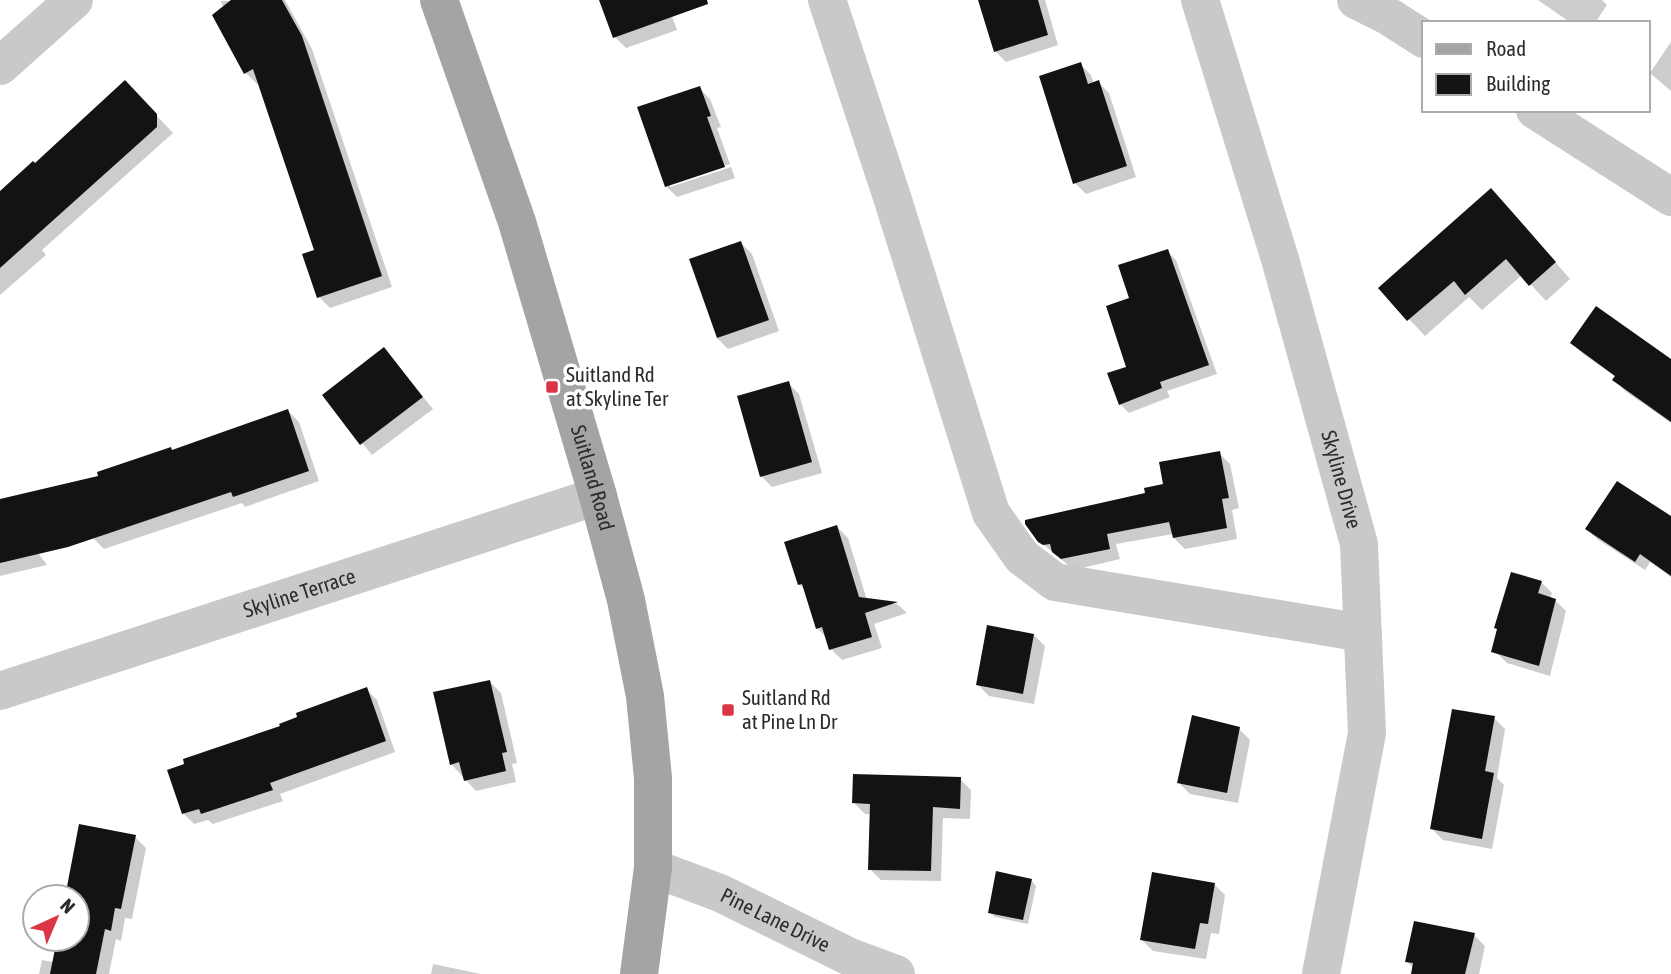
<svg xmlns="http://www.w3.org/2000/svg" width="1671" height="974" font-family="'Asap Condensed',sans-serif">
  <rect width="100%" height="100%" fill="#fff"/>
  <!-- shadow -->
  <path fill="#0003" d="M 285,0 L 312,49 L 392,287 L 330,308 L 319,297 L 316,251 L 259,83 L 257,84 L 246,73 L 221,1 Z
    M 601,0 L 666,0 L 677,30 L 626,48 L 615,37 Z
    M 985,0 L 1045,0 L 1058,45 L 1006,62 L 995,51 Z
    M 1538,0 L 1602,0 L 1607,5 L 1595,23 L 1571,23 Z
    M 1671,42 L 1671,91 L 1650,73 Z
    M 1080,64 L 1091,75 L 1094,84 L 1098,82 L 1109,93 L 1136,177 L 1086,194 L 1075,183 Z
    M 699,88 L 710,99 L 721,127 L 717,128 L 730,164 L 670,184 L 670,187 L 731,167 L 735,178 L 677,197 L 666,186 Z
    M 135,93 L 173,133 L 42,250 L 46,255 L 0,295 L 0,192 Z
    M 1507,206 L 1570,279 L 1546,301 L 1522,275 L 1482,310 L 1469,297 L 1425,336 L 1380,288 Z
    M 741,243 L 752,254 L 779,331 L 728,349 L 717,338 Z
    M 1167,251 L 1176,260 L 1217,374 L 1167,391 L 1170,397 L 1129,413 L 1120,404 L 1128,368 L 1131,299 Z
    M 1572,343 L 1671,361 L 1671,423 L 1625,391 L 1615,380 L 1616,377 L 1583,354 Z
    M 384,349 L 433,409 L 372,455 L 324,396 Z
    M 788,383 L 799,394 L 822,473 L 772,487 L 761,476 Z
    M 288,411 L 299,422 L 319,481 L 245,507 L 242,503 L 104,549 L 93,538 L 173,451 Z
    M 1219,453 L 1230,464 L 1239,508 L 1232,510 L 1237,539 L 1185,549 L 1174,538 L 1173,534 L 1116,544 L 1120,559 L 1074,570 L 1039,541 L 1147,495 Z
    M 1671,520 L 1671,577 L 1650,562 L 1645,570 L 1597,539 L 1587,529 Z
    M 0,525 L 26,537 L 47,565 L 0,576 Z
    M 837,527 L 848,538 L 867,600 L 897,604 L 907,613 L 874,624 L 882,648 L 842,660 L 831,649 L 828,639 L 817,628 L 806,591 L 799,584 Z
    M 1541,582 L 1552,593 L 1550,599 L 1555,600 L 1566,611 L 1550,676 L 1507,663 L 1496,652 Z
    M 1034,635 L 1045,646 L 1034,704 L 989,696 L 978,685 Z
    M 490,682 L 501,693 L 517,763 L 512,764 L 516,782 L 476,791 L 451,764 Z
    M 366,689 L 377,700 L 395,752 L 280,794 L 283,801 L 213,824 L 208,820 L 194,824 L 183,813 L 282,727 Z
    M 1494,718 L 1505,729 L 1497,778 L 1504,785 L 1492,849 L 1443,840 L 1432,829 Z
    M 1239,729 L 1250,740 L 1238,803 L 1190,794 L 1179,783 Z
    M 960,779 L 971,790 L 970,819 L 943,818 L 941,881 L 881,880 L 870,869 L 872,814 L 865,814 L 854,803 Z
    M 135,837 L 146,848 L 132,919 L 125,918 L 121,941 L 116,939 L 109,974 L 39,974 L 42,960 L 58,963 L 63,939 L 77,939 L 77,897 L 67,897 Z
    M 1031,880 L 1036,886 L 1028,924 L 995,917 L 990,912 Z
    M 1214,884 L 1225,895 L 1219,934 L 1211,933 L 1206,959 L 1153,951 L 1142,940 Z
    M 1474,935 L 1485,946 L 1479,974 L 1413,974 L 1414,968 L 1407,962 Z
    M 433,964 L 481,974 L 431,974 Z"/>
  <!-- building -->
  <path fill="#131313" d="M 231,0 L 282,0 L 302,36 L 382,276 L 317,298 L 302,254 L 314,250 L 253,69 L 244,74 L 212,15 Z
    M 599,0 L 707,0 L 708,4 L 613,38 Z
    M 978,0 L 1038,0 L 1048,35 L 994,52 Z
    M 1081,62 L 1088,84 L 1099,80 L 1127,166 L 1073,184 L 1039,76 Z
    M 125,80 L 157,114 L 157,127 L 0,268 L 0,191 L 33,161 L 35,163 Z
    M 700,86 L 711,116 L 707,117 L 725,167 L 665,187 L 637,107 Z
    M 1491,188 L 1556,262 L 1529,286 L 1506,259 L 1465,295 L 1454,281 L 1407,321 L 1378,288 Z
    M 741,241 L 769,320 L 717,338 L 689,259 Z
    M 1168,249 L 1209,365 L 1160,382 L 1162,388 L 1119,405 L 1107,373 L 1126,367 L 1106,306 L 1129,298 L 1118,265 Z
    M 1596,306 L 1671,359 L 1671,422 L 1612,380 L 1615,376 L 1570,343 Z
    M 384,347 L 423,397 L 360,445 L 322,395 Z
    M 789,381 L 812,462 L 760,477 L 737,396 Z
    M 288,409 L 309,471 L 233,497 L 231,492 L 68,547 L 0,563 L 0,499 L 98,476 L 97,472 L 171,447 L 172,450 Z
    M 1220,451 L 1229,498 L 1222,499 L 1227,528 L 1173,538 L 1169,522 L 1107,534 L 1110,549 L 1061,559 L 1052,552 L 1050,544 L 1043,545 L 1038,542 L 1025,524 L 1025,520 L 1145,493 L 1144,488 L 1163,484 L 1159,462 Z
    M 1617,481 L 1671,516 L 1671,576 L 1640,554 L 1635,562 L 1585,529 Z
    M 837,525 L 859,597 L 898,602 L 865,613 L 872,637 L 829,650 L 822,627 L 816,629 L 802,584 L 798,585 L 784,542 Z
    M 1511,572 L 1542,581 L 1538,593 L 1556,599 L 1539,666 L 1491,652 L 1497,629 L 1494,628 Z
    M 987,625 L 1034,634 L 1023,694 L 976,685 Z
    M 490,680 L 507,752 L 502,753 L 506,771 L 464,781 L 459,762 L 450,765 L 433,692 Z
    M 367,687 L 386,741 L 270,783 L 273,790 L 201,814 L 199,809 L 182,814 L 167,770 L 184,764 L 183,759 L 280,726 L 279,724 L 297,717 L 296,713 Z
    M 1452,709 L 1495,716 L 1485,771 L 1494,773 L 1482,839 L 1430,829 Z
    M 1192,715 L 1240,727 L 1227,793 L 1177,783 Z
    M 853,774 L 961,777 L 960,809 L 933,807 L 931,871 L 868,870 L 870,804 L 852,803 Z
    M 79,824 L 136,835 L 121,909 L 115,908 L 111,931 L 105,929 L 96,974 L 50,974 L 57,939 L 77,939 L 77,897 L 65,897 Z
    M 996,871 L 1032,879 L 1023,920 L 988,913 Z
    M 1152,872 L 1215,883 L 1208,924 L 1200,923 L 1195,949 L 1140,940 Z
    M 1414,921 L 1475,933 L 1465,974 L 1411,974 L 1413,963 L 1405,962 Z"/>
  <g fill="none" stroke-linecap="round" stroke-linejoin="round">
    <!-- minor -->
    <g stroke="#c9c9c9" stroke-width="38">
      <path d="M 827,0 L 892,197 L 991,513 L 1022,557 L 1055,582 L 1363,633"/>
      <path id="s1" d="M 1200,0 L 1280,259 L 1359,544 L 1367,733 L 1321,974"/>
      <path d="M 1356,0 L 1388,16 L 1424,39"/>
      <path d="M 0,66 L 74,0"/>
      <path d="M 1535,110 L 1671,197"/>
      <path id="s2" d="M 0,691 L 598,496"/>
      <path id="s3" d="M 653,868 L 720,893 L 850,957 L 896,974"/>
    </g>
    <!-- major -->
    <path stroke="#a4a4a4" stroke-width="38" id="s4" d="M 439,0 L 517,222 L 598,496 L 626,600 L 645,696 L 653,778 L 653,868 L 639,974"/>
  </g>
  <!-- markers -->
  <g fill="#db3646" stroke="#fff" stroke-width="2.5">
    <rect x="545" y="380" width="14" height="14" rx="3.5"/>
    <rect x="721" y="703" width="14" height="14" rx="3.5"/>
  </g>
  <g text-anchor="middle" stroke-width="7" stroke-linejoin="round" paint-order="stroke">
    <!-- poi labels -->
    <g font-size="21" fill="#2c2c2c" stroke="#fff" text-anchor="start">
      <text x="566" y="382">Suitland Rd<tspan x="566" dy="24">at Skyline Ter</tspan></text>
      <text x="742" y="705">Suitland Rd<tspan x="742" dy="24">at Pine Ln Dr</tspan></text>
    </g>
    <!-- street labels -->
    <g font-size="21" fill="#2c2c2c" stroke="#fff">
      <text dy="7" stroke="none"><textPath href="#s4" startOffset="502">Suitland Road</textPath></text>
      <text dy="7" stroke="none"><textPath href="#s1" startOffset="500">Skyline Drive</textPath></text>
      <text dy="7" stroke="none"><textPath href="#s2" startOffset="315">Skyline Terrace</textPath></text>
      <text dy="7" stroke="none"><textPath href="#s3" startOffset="133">Pine Lane Drive</textPath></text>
    </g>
  </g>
  <!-- legend -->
  <rect x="1422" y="21" width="228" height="91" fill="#ffffff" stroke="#ababab" stroke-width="2"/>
  <rect x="1436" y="44" width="35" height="10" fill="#a4a4a4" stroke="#ababab" stroke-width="2"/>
  <text x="1486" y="56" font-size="21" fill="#2c2c2c">Road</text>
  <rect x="1436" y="74" width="35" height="21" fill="#131313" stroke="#ababab" stroke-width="2"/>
  <text x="1486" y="91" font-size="21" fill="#2c2c2c">Building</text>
  <!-- north arrow -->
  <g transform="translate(56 918) rotate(44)"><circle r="33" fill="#ffffff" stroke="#ababab" stroke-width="2"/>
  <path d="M0-5L12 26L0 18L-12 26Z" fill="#db3646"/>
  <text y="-10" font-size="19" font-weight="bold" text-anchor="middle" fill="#2c2c2c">N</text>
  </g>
</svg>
